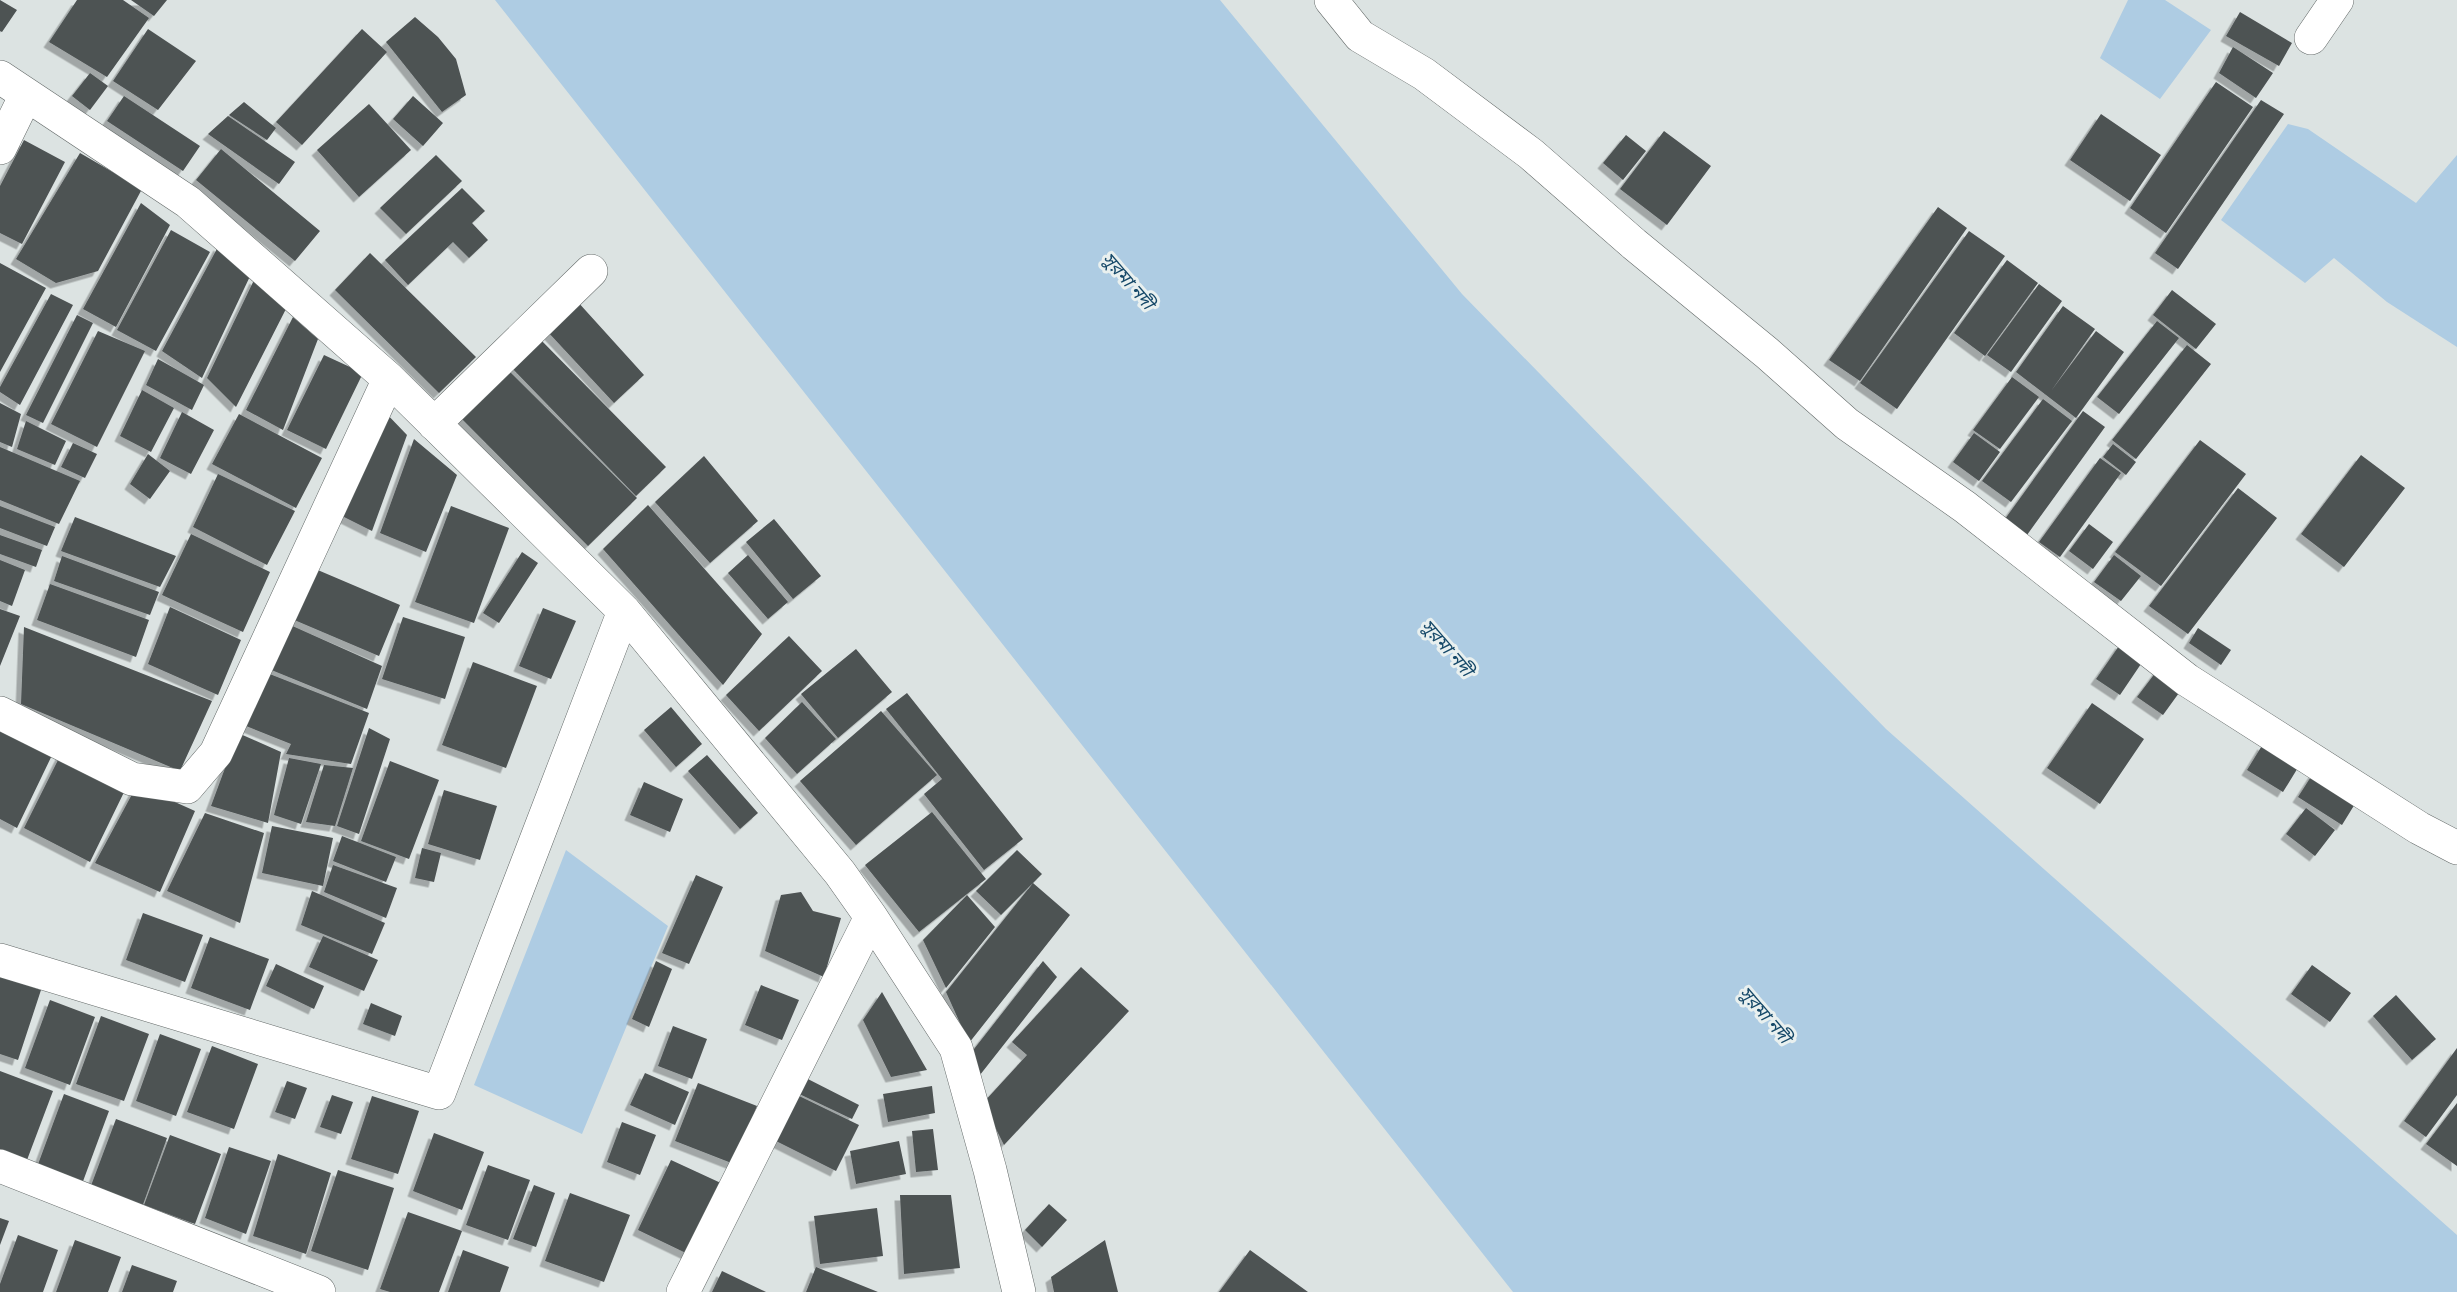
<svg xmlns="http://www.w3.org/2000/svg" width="2457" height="1292" font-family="'Open Sans','Noto Sans Bengali',sans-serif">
  <defs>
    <filter id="shadow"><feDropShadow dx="-5.5" dy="5.5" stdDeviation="0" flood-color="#0004"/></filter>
  </defs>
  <rect width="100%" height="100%" fill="#dce3e2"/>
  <!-- water -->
  <path fill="#aecce3" d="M 495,0 L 1220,0 L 1462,294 L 1886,729 L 2457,1235 L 2457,1292 L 1513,1292 Z
    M 2128,0 L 2165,0 L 2211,30 L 2160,99 L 2100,58 Z
    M 2288,124 L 2308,129 L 2416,203 L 2457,155 L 2457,347 L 2387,302 L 2334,258 L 2305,283 L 2221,220 Z
    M 566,850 L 668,926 L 582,1134 L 474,1085 Z"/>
  <!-- building -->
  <path fill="#4d5253" filter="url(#shadow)" d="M 0,0 L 17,10 L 2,32 L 0,31 Z
    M 77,0 L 123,0 L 149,18 L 107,77 L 49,42 Z
    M 131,0 L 167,0 L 154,16 Z
    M 2240,12 L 2292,43 L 2279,66 L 2226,36 Z
    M 415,17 L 438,37 L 456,59 L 466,95 L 442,112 L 386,42 Z
    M 148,29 L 196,61 L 158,110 L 113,81 Z
    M 362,29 L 387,52 L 302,145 L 276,122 Z
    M 2233,47 L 2273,73 L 2256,98 L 2219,73 Z
    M 90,73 L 108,86 L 90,110 L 72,96 Z
    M 2216,82 L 2253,107 L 2166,233 L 2130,208 Z
    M 124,96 L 200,146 L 183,171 L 107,121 Z
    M 413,96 L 443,123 L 423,146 L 393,119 Z
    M 2261,100 L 2284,114 L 2178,269 L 2155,253 Z
    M 244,102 L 276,128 L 267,140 L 229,115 Z
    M 369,104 L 411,150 L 359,197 L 317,150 Z
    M 2101,114 L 2161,155 L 2130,201 L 2070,160 Z
    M 228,116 L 295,162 L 279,184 L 208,134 Z
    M 1664,131 L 1711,166 L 1667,225 L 1620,189 Z
    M 1626,135 L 1646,151 L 1623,180 L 1603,163 Z
    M 24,140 L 65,162 L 22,244 L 0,233 L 0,186 Z
    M 221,149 L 320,231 L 295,261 L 196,180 Z
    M 80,153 L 142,189 L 98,271 L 56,283 L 16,259 Z
    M 436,155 L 462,181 L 406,234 L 380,208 Z
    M 462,188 L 485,211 L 472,223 L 488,240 L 469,258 L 453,242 L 408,285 L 385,260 Z
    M 141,203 L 170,225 L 116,327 L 83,309 Z
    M 1938,207 L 1967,228 L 1860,381 L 1829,360 Z
    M 171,230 L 210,252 L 156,351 L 117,330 Z
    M 1969,231 L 2005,256 L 1897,409 L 1860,383 Z
    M 219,245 L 252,272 L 202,378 L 162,351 Z
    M 370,253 L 476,357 L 439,393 L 335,290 Z
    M 2007,260 L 2038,283 L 1985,356 L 1954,333 Z
    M 0,263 L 46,288 L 0,372 Z
    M 255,278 L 288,305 L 236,407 L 207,378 Z
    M 2039,284 L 2062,301 L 2011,372 L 1987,355 Z
    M 2172,290 L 2216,324 L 2196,349 L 2153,315 Z
    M 51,294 L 73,305 L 20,405 L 0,392 L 0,387 Z
    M 577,301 L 644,375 L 614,403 L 547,331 Z
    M 2063,306 L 2095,329 L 2051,391 L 2096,331 L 2124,352 L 2076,418 L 2016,372 Z
    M 77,315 L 93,323 L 43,423 L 26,415 Z
    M 293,317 L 318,339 L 283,430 L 246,410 Z
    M 2157,321 L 2179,338 L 2119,414 L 2097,397 Z
    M 98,331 L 145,351 L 97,447 L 51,424 Z
    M 537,336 L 666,467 L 636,496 L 508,364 Z
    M 2187,345 L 2211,364 L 2136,459 L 2112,440 Z
    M 324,355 L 363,373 L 326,449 L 287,430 Z
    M 158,359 L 204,385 L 192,410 L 146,385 Z
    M 503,365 L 637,498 L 588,546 L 455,412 Z
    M 2012,377 L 2039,397 L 2000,449 L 1973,430 Z
    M 142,390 L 174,408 L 151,452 L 120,436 Z
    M 2043,399 L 2072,421 L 2011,502 L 1982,481 Z
    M 0,403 L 21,414 L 12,447 L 0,442 Z
    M 382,409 L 407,435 L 372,531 L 338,514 Z
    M 2083,411 L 2105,427 L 2027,535 L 2005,519 Z
    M 182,412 L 214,430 L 191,474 L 160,458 Z
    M 239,414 L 322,458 L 296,508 L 212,464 Z
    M 26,421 L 66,441 L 55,465 L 17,449 Z
    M 1974,433 L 2000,452 L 1979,481 L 1953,462 Z
    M 414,439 L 457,475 L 426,552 L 380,533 Z
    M 2200,440 L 2246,474 L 2161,586 L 2115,552 Z
    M 73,443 L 97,454 L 85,478 L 61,467 Z
    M 2113,444 L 2136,462 L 2126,475 L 2103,457 Z
    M 0,447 L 80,481 L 59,524 L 0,500 Z
    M 148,454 L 170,471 L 150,499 L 130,484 Z
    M 2361,455 L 2405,488 L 2344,567 L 2301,534 Z
    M 704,456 L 758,521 L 710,563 L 655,502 Z
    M 2100,458 L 2121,473 L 2060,557 L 2039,542 Z
    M 218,474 L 295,511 L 267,565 L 193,527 Z
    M 2238,488 L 2277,518 L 2188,634 L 2149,606 Z
    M 648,505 L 762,634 L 723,685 L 603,549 Z
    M 0,506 L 55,527 L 47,546 L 0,528 Z
    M 451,506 L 509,528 L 474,623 L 415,602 Z
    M 75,517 L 176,556 L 160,587 L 61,551 Z
    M 774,519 L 821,576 L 793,599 L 746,542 Z
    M 2089,524 L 2113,542 L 2093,569 L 2069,551 Z
    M 191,534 L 270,572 L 243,632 L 162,595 Z
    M 0,535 L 42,550 L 36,567 L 0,554 Z
    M 522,552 L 538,563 L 499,623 L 483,613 Z
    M 748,555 L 788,602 L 768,619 L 728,573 Z
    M 2114,555 L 2141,576 L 2121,601 L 2094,582 Z
    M 62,556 L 159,592 L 150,615 L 54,581 Z
    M 0,560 L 25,570 L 12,606 L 0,601 Z
    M 313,568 L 400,605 L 379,656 L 292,619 Z
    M 50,584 L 149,620 L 136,657 L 37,620 Z
    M 170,607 L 241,640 L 218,695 L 148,664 Z
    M 543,608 L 576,621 L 551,679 L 519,666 Z
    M 0,609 L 20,616 L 0,666 Z
    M 403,617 L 465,637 L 445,699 L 382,679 Z
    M 288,624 L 382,666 L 367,709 L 269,669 Z
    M 24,627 L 212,701 L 180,771 L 21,704 Z
    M 2198,628 L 2231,650 L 2221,665 L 2189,643 Z
    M 789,636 L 822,671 L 759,731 L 726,695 Z
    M 2121,643 L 2145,658 L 2120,695 L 2096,679 Z
    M 856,649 L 892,692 L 838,738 L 801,694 Z
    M 473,662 L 537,686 L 506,768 L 442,745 Z
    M 2159,668 L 2184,686 L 2163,715 L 2137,697 Z
    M 262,671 L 369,713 L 351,764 L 286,754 L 291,744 L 241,724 Z
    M 907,693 L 1023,839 L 984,870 L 924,794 L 942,779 L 886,709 Z
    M 802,702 L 836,739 L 797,774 L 765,738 Z
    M 2092,703 L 2144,739 L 2100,804 L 2047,768 Z
    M 671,707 L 702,744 L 676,767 L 644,730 Z
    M 881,711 L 937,775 L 856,845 L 800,781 Z
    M 0,722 L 55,749 L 17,828 L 0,819 Z
    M 369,728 L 390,739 L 359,834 L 337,826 Z
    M 238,733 L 281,752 L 268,823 L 211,806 Z
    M 2263,744 L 2299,766 L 2283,792 L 2247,770 Z
    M 63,750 L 128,784 L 90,862 L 24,828 Z
    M 707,755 L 758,813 L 740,829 L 688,771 Z
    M 289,758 L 321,764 L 301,824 L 274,815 Z
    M 390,761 L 439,780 L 409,859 L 361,841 Z
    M 324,765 L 353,768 L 335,826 L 306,822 Z
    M 2314,772 L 2358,799 L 2342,825 L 2298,797 Z
    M 644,782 L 683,799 L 670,832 L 630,815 Z
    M 137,785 L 195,811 L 160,892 L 95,863 Z
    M 444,790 L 497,806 L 480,860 L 428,844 Z
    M 2306,808 L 2335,830 L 2315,856 L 2286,834 Z
    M 932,812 L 986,879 L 919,932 L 865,865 Z
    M 205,813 L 264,833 L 240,923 L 167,891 Z
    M 272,826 L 333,838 L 323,886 L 262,873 Z
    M 342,836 L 396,857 L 386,882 L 333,861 Z
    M 422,848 L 441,853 L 434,882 L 415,878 Z
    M 1017,850 L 1042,874 L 1001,915 L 976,891 Z
    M 333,865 L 397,888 L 386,918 L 324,892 Z
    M 696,875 L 723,887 L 689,964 L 662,953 Z
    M 1033,883 L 1070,915 L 969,1043 L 946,992 Z
    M 312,891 L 385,923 L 372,954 L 301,925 Z
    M 801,892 L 813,911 L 841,918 L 824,977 L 765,951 L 781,895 Z
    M 967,895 L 995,927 L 946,988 L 923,940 Z
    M 143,913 L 203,935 L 185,982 L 126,960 Z
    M 323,936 L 378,960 L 364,991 L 309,967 Z
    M 210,937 L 269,959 L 250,1010 L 191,988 Z
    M 656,961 L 672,969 L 649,1027 L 632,1019 Z
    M 1043,961 L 1057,977 L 976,1080 L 967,1058 Z
    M 276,964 L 324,986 L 314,1009 L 266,986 Z
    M 2312,965 L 2351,993 L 2330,1022 L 2291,994 Z
    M 1081,967 L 1129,1011 L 1004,1145 L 983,1103 L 1027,1055 L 1012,1042 Z
    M 0,976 L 41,990 L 18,1060 L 0,1054 Z
    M 761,985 L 799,1000 L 782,1040 L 745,1025 Z
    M 882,992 L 927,1070 L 891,1077 L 863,1020 Z
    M 2396,995 L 2436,1039 L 2412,1060 L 2373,1016 Z
    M 50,1000 L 95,1017 L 70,1085 L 25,1068 Z
    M 371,1003 L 402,1016 L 395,1036 L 363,1024 Z
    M 101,1016 L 149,1034 L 124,1101 L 76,1084 Z
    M 673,1026 L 707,1039 L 692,1079 L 658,1066 Z
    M 160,1034 L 201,1049 L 176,1116 L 136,1101 Z
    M 212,1046 L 258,1064 L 234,1129 L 187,1112 Z
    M 2457,1048 L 2457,1095 L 2426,1137 L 2404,1121 Z
    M 0,1071 L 53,1091 L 27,1160 L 0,1150 Z
    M 645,1073 L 689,1092 L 675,1125 L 630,1105 Z
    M 800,1075 L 859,1105 L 852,1119 L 793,1091 Z
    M 287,1081 L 307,1088 L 295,1119 L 275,1112 Z
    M 698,1083 L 757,1106 L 734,1164 L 675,1141 Z
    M 932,1086 L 935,1113 L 888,1122 L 883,1094 Z
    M 64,1094 L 109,1111 L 82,1184 L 37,1167 Z
    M 795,1094 L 859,1125 L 836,1171 L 772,1139 Z
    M 332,1095 L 353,1102 L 341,1134 L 320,1127 Z
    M 372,1096 L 419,1111 L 398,1174 L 351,1159 Z
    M 2457,1103 L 2457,1166 L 2426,1144 Z
    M 116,1119 L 167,1138 L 141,1210 L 89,1191 Z
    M 622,1122 L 656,1135 L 640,1175 L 607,1162 Z
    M 933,1129 L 938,1170 L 916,1172 L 912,1131 Z
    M 434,1133 L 484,1152 L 462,1210 L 413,1191 Z
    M 170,1135 L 221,1154 L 195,1224 L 144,1205 Z
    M 899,1141 L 906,1174 L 856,1184 L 850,1151 Z
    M 229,1147 L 271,1161 L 246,1234 L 205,1218 Z
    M 278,1154 L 331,1173 L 306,1254 L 253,1236 Z
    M 671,1160 L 723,1184 L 690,1255 L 638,1230 Z
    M 488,1165 L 530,1180 L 508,1240 L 466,1225 Z
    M 338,1170 L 394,1188 L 368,1270 L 311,1251 Z
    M 534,1185 L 555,1193 L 536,1247 L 513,1239 Z
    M 570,1193 L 630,1215 L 604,1282 L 545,1261 Z
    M 900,1195 L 951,1195 L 960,1268 L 904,1274 Z
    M 1049,1204 L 1067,1220 L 1042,1247 L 1025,1230 Z
    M 877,1208 L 883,1256 L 820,1264 L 814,1216 Z
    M 408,1212 L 462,1231 L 439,1292 L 390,1292 L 380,1289 Z
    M 0,1218 L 9,1221 L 0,1245 Z
    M 18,1235 L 58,1250 L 43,1292 L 0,1292 L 0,1284 Z
    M 75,1240 L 121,1257 L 108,1292 L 56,1292 Z
    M 1105,1240 L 1118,1292 L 1054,1292 L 1051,1277 Z
    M 463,1250 L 509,1267 L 500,1292 L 448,1292 Z
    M 1250,1250 L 1308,1292 L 1219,1292 Z
    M 132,1265 L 177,1281 L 173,1292 L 122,1292 Z
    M 816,1267 L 878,1292 L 806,1292 Z
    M 722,1271 L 766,1292 L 712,1292 Z"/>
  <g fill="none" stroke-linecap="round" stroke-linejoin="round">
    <defs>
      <path id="street" d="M 1331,0 L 1360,36 L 1424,74 L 1531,154 L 1634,244 L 1767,353 L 1847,424 L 1965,507 L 2187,680 L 2419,828 L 2457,848
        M 2311,38 L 2337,0
        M 0,77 L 188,202 L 389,379 L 624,611 L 840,873 L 871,917 L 956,1048 L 990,1170 L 1019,1292
        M 0,148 L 26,95
        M 434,424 L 591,271
        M 0,713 L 132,779 L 187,787 L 216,753 L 389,379
        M 0,960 L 439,1093 L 624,611
        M 0,1166 L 319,1292
        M 683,1292 L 871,917"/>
    </defs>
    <!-- street casing -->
    <use href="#street" stroke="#636968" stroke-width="34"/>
    <!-- street -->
    <use href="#street" stroke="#fff" stroke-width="33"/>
  </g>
  <g text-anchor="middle" stroke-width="6" stroke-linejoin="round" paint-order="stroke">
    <!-- water labels -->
    <g font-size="18" font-style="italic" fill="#154868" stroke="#e9f0ef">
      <text transform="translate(1128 281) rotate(49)" y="6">সুরমা নদী</text>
      <text transform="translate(1447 648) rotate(49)" y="6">সুরমা নদী</text>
      <text transform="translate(1765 1015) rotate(49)" y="6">সুরমা নদী</text>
    </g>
  </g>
</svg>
